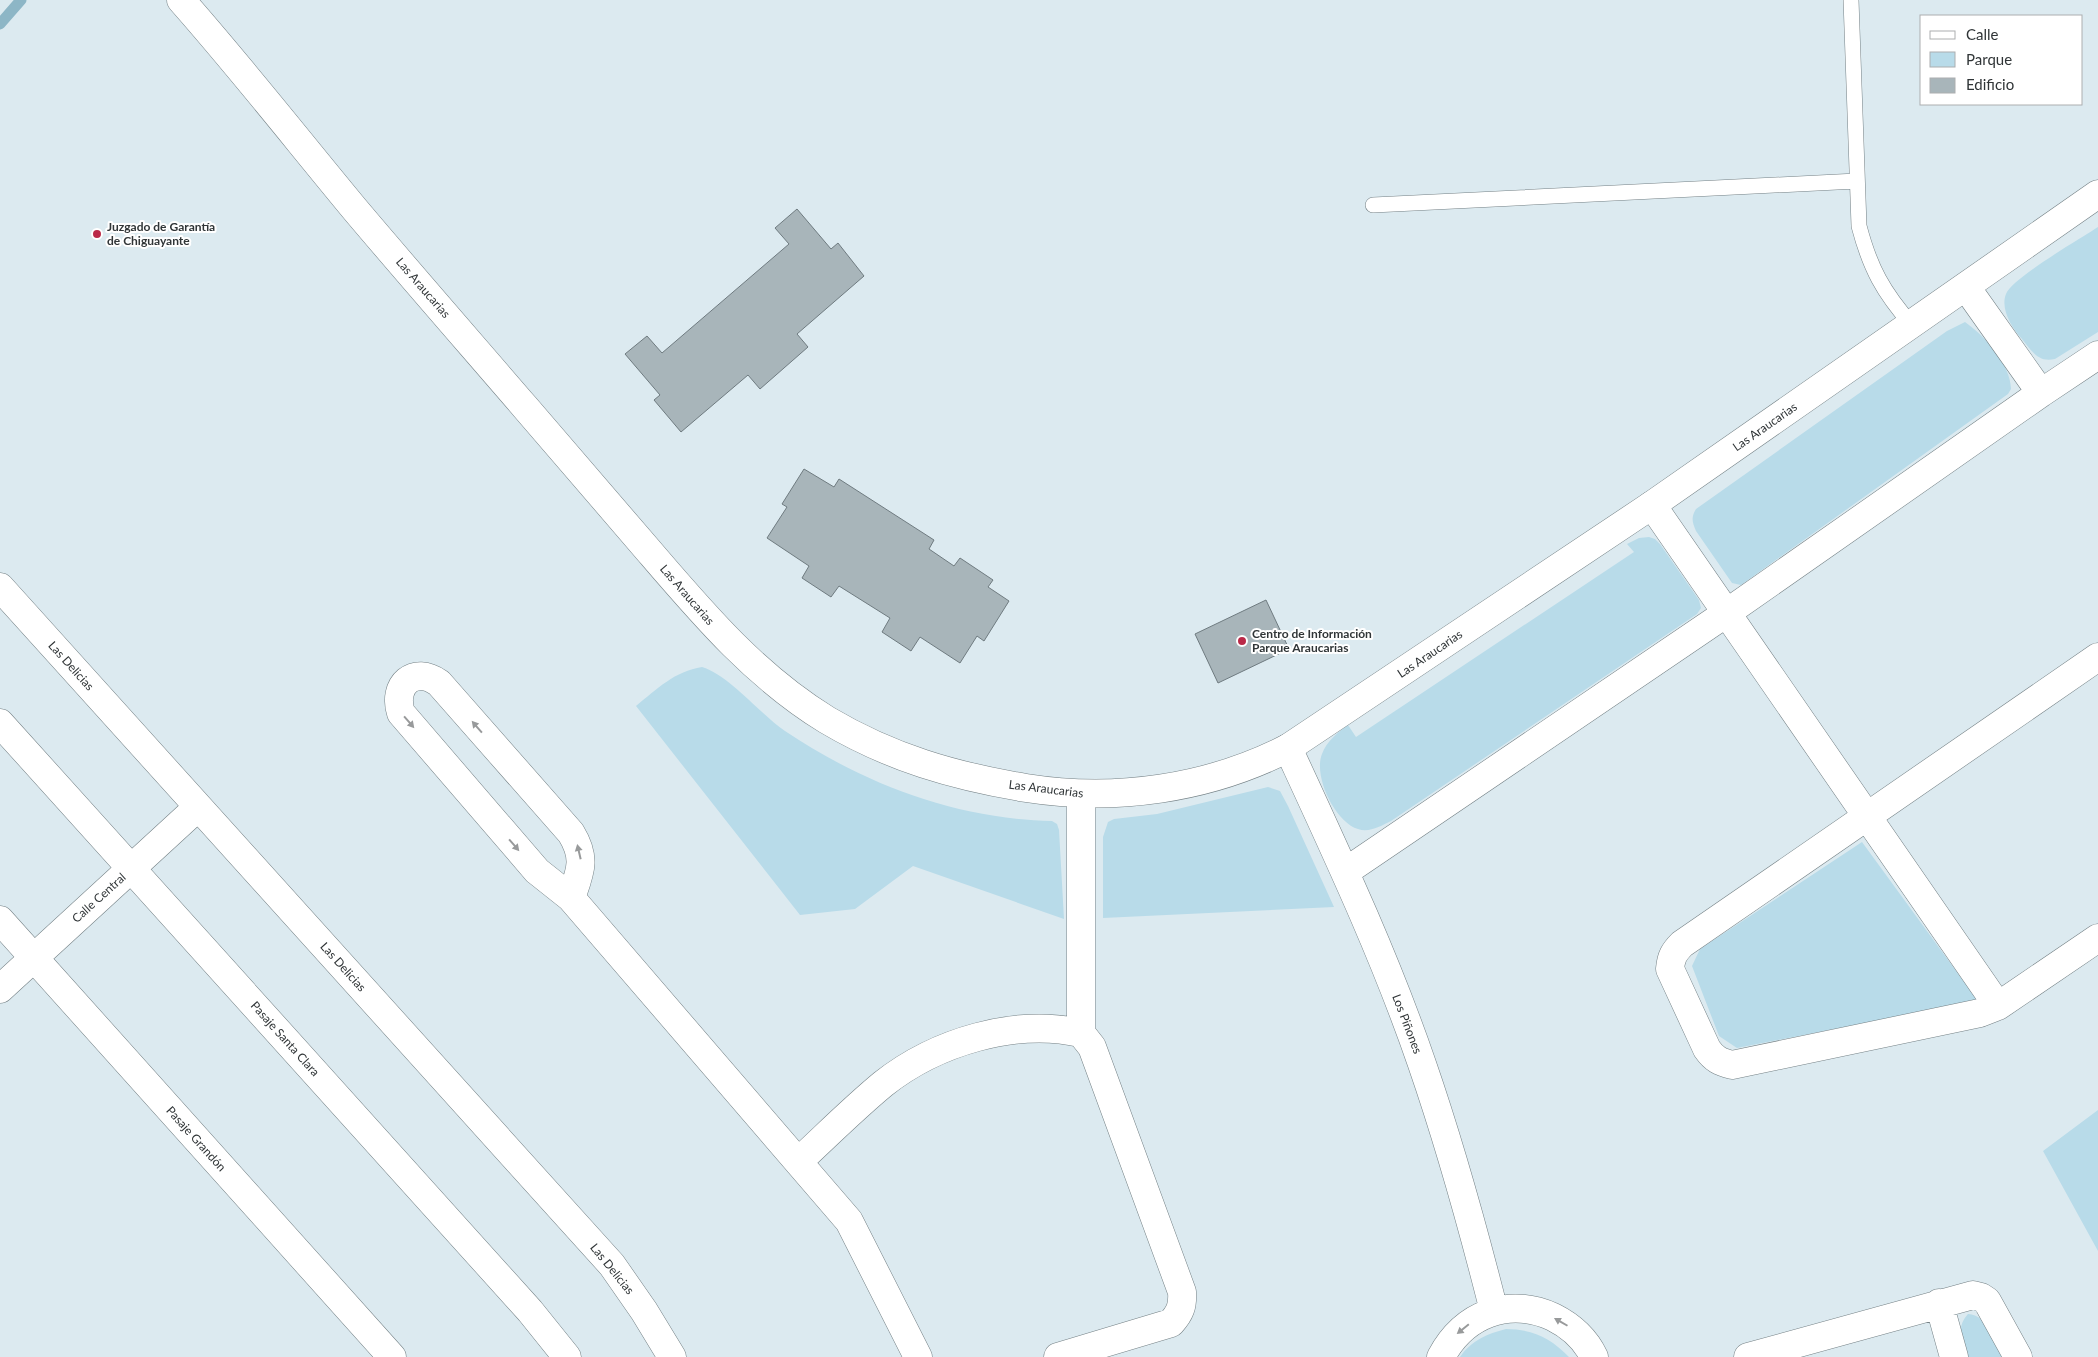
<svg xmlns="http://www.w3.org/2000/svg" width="2098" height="1357" font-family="Lato,sans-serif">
  <rect width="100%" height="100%" fill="#dceaf0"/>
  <!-- green -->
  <path fill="#b8dbe9" d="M 2098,227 L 2098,332 L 2055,359 C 2038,363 2032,351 2022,339 C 2012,328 2000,309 2006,294 C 2012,278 2080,239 2098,227 Z
    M 1965,322 C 1984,335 2011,365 2011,389 L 2008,394 L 1741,585 L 1732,583 L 1696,531 C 1692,522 1691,517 1696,509 L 1947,331 Z
    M 1649,537 L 1655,539 L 1660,544 L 1699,600 L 1701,608 L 1697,614 L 1391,821 C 1381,826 1369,833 1358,829 C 1335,822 1313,776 1322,754 C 1327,741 1337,733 1348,725 L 1356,737 L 1634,552 L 1627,544 L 1639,538 Z
    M 702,667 C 729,675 760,714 785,731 C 864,784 956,819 1052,821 L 1057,824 L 1059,830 L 1064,919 L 913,866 L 855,909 L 800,915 L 636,706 C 657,689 675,671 702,667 Z
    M 1268,787 L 1280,791 L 1288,806 L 1334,907 L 1103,918 L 1103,837 L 1108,822 L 1114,819 L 1157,814 Z
    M 1862,842 L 1978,1001 L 1737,1048 L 1719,1036 L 1692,966 L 1700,949 Z
    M 2098,1110 L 2098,1251 L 2043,1151 Z
    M 1968,1314 C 1988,1315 1995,1341 2003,1357 L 1967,1357 C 1963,1341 1955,1328 1968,1314 Z
    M 1506,1329 C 1532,1329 1551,1338 1569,1357 L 1460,1357 C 1472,1340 1487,1334 1506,1329 Z"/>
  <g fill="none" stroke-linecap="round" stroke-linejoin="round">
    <!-- stream -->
    <path stroke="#8db6c6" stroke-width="11" d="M 0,24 L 21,0"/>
  </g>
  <!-- building -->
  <path fill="#a8b5ba" stroke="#6f7b80" d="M 797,209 L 831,249 L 838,243 L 864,276 L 797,334 L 808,347 L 760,389 L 748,375 L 681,432 L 654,400 L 660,395 L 625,354 L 647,336 L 662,353 L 789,244 L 775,228 Z
    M 804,469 L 834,487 L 839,479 L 934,540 L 929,549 L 954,566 L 960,558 L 993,580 L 988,587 L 1009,601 L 984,641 L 977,636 L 960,663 L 920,637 L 911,651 L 882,632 L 890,618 L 839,586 L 831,597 L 802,578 L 809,566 L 767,538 L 787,507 L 782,504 Z
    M 1266,600 L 1289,649 L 1218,683 L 1195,634 Z"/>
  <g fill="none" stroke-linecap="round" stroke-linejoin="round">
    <defs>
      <path id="service" d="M 1851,0 L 1859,226 C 1870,268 1883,292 1912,325
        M 1373,205 L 1857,181"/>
      <path id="minor" d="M 1966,287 L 2041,393
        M 1652,505 L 1998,1006
        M 0,587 L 612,1265 L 644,1311 L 672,1357
        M 2098,657 L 1682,944 C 1674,952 1671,957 1670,969 L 1707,1049 C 1714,1059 1720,1062 1732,1065 L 1980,1013 L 1998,1006 L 2098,938
        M 0,723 L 530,1311 L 567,1357
        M 1288,748 C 1336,852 1385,956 1422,1064 C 1450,1145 1473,1228 1494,1311
        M 1345,872 L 1728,612 L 2041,393 L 2098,355
        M 571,898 C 580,872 587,859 571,833 L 439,683 C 414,665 392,685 401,713 L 537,871 L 571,898 L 849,1221 L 918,1357
        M 0,920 L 392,1357
        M 0,989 L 198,807
        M 799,1161 C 827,1135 854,1108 883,1084 C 936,1042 1015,1018 1081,1033
        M 1939,1303 L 1954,1357
        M 1058,1357 L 1171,1323 C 1180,1313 1183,1306 1182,1292 L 1092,1047 L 1081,1033 L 1081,795
        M 1441,1357 C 1464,1314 1508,1297 1553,1317 C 1571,1326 1585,1338 1594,1357
        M 1748,1357 L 1973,1295 L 1981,1297 L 1987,1301 L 2018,1357"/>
      <path id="tertiary" d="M 181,0 C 242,69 299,142 358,213 C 413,278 469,342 525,407 C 566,454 607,502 648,550 C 702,613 755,676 827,720 C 891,758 954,776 1026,788 C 1115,802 1208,789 1288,748 L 1652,505 L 2098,194"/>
    </defs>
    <!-- service casing -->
    <use href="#service" stroke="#748085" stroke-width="16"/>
    <!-- minor casing -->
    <use href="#minor" stroke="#748085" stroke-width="29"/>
    <!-- tertiary casing -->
    <use href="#tertiary" stroke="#748085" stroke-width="29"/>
    <!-- service -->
    <use href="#service" stroke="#fff" stroke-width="15"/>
    <!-- minor -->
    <use href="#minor" stroke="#fff" stroke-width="28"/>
    <!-- tertiary -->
    <use href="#tertiary" stroke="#fff" stroke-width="28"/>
  </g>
  <!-- one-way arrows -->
  <defs><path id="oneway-solid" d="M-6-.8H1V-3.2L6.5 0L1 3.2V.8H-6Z" transform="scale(1.25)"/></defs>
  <g fill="#989a9b">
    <use href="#oneway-solid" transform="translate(409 722) rotate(49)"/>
    <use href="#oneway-solid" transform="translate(477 727) rotate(-131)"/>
    <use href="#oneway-solid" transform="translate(514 845) rotate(49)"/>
    <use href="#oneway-solid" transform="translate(579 852) rotate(-103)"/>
    <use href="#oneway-solid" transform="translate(1561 1322) rotate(-150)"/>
    <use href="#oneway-solid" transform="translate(1463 1329) rotate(141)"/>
  </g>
  <!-- markers -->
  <g fill="#ba2948" stroke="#fff" stroke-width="2">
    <circle cx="97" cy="234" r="5"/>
    <circle cx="1242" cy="641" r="5"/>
  </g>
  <g text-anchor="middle" stroke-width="4" stroke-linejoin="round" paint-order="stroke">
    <!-- poi labels -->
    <g font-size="12" font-weight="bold" fill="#303537" stroke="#fff" text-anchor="start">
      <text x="107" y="231">Juzgado de Garantía<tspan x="107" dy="14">de Chiguayante</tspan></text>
      <text x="1252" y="638">Centro de Información<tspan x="1252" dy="14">Parque Araucarias</tspan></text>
    </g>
    <!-- street labels -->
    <g font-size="12" fill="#303537" stroke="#fff">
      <text transform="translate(423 288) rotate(49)" y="4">Las Araucarias</text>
      <text transform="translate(1765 427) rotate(-35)" y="4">Las Araucarias</text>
      <text transform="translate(687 595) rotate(49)" y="4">Las Araucarias</text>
      <text transform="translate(1430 654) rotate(-34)" y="4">Las Araucarias</text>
      <text transform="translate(71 666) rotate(48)" y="4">Las Delicias</text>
      <text transform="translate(1046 789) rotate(7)" y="4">Las Araucarias</text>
      <text transform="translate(99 898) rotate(-42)" y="4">Calle Central</text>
      <text transform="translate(343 967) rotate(48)" y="4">Las Delicias</text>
      <text transform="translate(1407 1024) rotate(69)" y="4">Los Piñones</text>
      <text transform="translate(285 1039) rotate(48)" y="4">Pasaje Santa Clara</text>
      <text transform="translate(196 1139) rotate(48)" y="4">Pasaje Grandón</text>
      <text transform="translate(612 1269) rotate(51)" y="4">Las Delicias</text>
    </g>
  </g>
  <!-- legend -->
  <rect x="1920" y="15" width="162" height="90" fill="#ffffff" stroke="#acaeaf"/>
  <rect x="1930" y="31" width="25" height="8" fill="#ffffff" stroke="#acaeaf"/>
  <text x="1966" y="40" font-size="15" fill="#303537">Calle</text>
  <rect x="1930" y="52" width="25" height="15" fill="#b8dbe9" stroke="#acaeaf"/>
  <text x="1966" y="65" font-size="15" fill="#303537">Parque</text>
  <rect x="1930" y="78" width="25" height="15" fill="#a8b5ba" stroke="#acaeaf"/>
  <text x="1966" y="90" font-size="15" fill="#303537">Edificio</text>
</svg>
